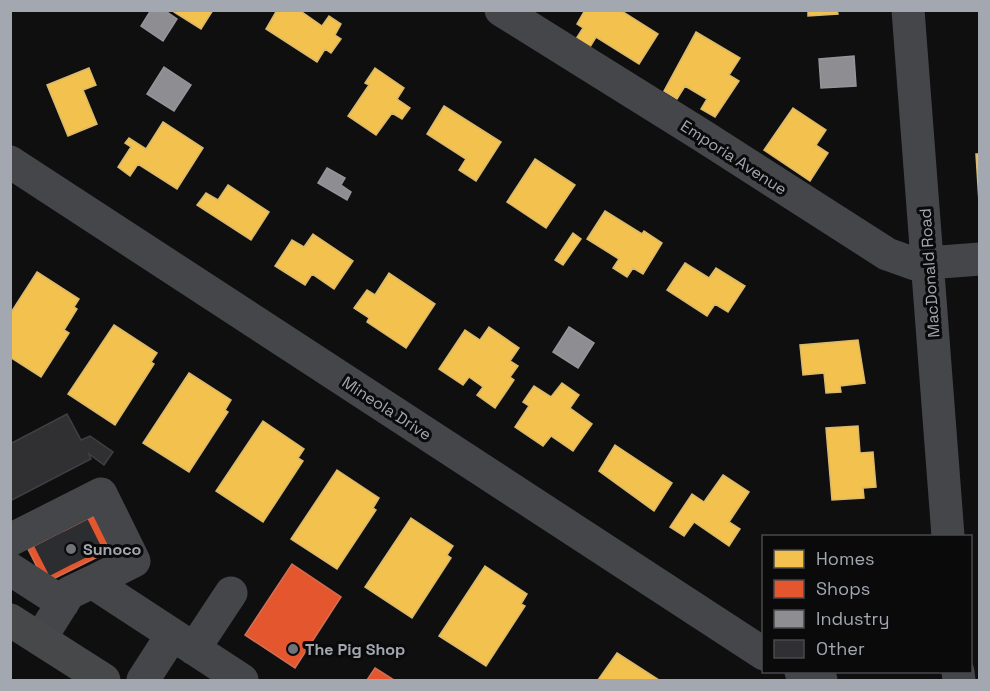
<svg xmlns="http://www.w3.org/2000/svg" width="990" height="691" font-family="'Space Grotesk',sans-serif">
  <rect width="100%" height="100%" fill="#0f0f10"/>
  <!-- homes -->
  <path fill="#f2c14e" stroke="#dab96b" stroke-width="1.5" d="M 175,10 L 213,10 L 201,29 L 174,12 Z
    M 277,10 L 299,10 L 322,26 L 329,16 L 341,24 L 335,35 L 341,39 L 331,53 L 325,49 L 317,62 L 266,29 Z
    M 585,10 L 620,10 L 658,34 L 639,64 L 596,37 L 590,47 L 576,39 L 583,28 L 577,24 Z
    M 808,10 L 837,10 L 838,14 L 808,16 Z
    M 696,32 L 740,58 L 729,75 L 739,81 L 715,117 L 701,109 L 707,99 L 685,86 L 677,99 L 664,91 Z
    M 89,68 L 96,85 L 83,90 L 97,124 L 68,136 L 47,85 Z
    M 375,68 L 404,88 L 397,99 L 410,108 L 402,119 L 392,113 L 376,135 L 348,116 L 369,85 L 365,83 Z
    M 444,106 L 501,142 L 476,181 L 459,170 L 466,159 L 427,134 Z
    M 793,108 L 826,130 L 816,145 L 828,153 L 810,181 L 764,150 Z
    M 163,122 L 203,148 L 177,189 L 138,164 L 130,176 L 118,167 L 131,147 L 125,143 L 129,138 L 146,149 Z
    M 976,154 L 980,154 L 980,202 L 979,202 Z
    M 535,159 L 575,185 L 546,228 L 507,202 Z
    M 228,185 L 269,212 L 251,240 L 197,205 L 206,193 L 218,200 Z
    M 605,211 L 642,234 L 644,231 L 662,243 L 643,274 L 633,268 L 627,277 L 613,268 L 619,259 L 587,239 Z
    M 573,233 L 581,239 L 563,265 L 555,260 Z
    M 313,234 L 353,261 L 334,289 L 312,274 L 305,285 L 275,266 L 292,240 L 304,247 Z
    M 685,263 L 709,278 L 716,268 L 745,286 L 728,312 L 715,304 L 707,316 L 667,290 Z
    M 37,272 L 79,299 L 74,307 L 77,309 L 64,330 L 69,333 L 41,377 L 10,357 L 10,314 Z
    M 389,273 L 435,304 L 406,348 L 367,322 L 369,318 L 354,308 L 367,290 L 375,295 Z
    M 114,325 L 157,353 L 151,362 L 154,364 L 115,425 L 68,394 Z
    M 489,327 L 519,348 L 510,361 L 518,366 L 510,377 L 514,380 L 495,408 L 477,395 L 483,387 L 469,377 L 463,385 L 439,369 L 465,330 L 480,340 Z
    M 858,340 L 865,383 L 840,386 L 841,392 L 826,393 L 824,373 L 803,375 L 800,345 Z
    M 189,373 L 231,400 L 225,410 L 228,412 L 189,472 L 143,443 Z
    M 562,383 L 579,395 L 570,408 L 592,424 L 573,451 L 551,436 L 543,446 L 515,427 L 529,406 L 523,402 L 534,386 L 551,397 Z
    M 263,421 L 304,449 L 298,458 L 303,461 L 263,522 L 216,491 Z
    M 858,426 L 860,453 L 873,452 L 876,487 L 863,488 L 864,498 L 832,500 L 826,428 Z
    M 615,445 L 672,483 L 654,511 L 599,471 Z
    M 337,470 L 379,498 L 373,508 L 376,510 L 337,569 L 291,539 Z
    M 723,475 L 749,492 L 729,522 L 740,529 L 729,546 L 694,522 L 684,536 L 670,527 L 692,494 L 704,502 Z
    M 411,518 L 453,546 L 447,555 L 451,558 L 412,618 L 365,587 Z
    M 485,566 L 527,594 L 521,604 L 525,606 L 486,666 L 439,636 Z
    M 617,653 L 659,680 L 598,680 Z"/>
  <!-- shops -->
  <path fill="#e4572e" stroke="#d06f55" stroke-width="1.5" d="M 96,515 L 114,549 L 45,583 L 28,549 Z
    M 292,564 L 341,597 L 295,668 L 245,635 Z
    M 375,668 L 394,680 L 367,680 Z"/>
  <!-- industry -->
  <path fill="#8d8d92" stroke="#93959b" stroke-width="1.5" d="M 151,10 L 164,10 L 177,19 L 163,41 L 141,26 Z
    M 854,56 L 856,86 L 821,88 L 819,59 Z
    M 164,67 L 191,85 L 174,111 L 147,94 Z
    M 327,168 L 345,178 L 341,185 L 351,192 L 347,200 L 318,183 Z
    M 569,327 L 594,343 L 578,368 L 553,352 Z"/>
  <!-- building -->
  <path fill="#303032" stroke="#3f4043" stroke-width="1.5" d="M 67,414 L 81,440 L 90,436 L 113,452 L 104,465 L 89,454 L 91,459 L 10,501 L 10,444 Z"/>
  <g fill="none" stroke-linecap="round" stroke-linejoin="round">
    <!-- minor-tunnel -->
    <path stroke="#2c2d30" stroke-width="33" stroke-dasharray="33 16" stroke-linecap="butt" d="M 73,527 L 90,561
      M 49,539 L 66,572"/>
    <!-- minor -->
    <path stroke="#444649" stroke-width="33" d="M 501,10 L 703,136 L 887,254 L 915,264 L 980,259
      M 908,10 L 948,536
      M 10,162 L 764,654
      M 10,540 L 101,494 L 134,561 L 92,582
      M 10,569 L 63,603
      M 40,639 L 69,593 L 92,582 L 242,680
      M 194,649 L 231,593
      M 801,672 L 821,680
      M 958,672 L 959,680
      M 143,680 L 172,635"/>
    <!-- major -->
    <path stroke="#47484a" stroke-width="33" d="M 10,620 L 104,680"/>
  </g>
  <!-- markers -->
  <g fill="#6f7278" stroke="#0a0a0b" stroke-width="2">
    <circle cx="71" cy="549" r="6"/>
    <circle cx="293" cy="649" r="6"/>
  </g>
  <g text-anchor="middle" stroke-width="6" stroke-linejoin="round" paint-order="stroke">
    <!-- street labels -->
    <g font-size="16" fill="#a2a7b0" stroke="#0a0a0b">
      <text transform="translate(734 157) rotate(33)" y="6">Emporia Avenue</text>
      <text transform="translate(929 273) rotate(-94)" y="6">MacDonald Road</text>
      <text transform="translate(387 408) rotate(33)" y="6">Mineola Drive</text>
    </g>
    <!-- poi labels -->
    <g font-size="16" font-weight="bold" fill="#a2a7b0" stroke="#0a0a0b" text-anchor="start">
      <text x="83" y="555">Sunoco</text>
      <text x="305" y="655">The Pig Shop</text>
    </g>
  </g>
  <!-- border -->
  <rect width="990" height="691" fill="none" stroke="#a2a7b0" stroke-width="24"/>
  <!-- legend -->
  <rect x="762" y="535" width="210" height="138" fill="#0a0a0b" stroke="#47494d" stroke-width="1.5"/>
  <rect x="774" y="550" width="30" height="18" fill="#f2c14e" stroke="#47494d" stroke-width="1.5"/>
  <text x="816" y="565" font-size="18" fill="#a2a7b0">Homes</text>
  <rect x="774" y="580" width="30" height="18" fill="#e4572e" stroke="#47494d" stroke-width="1.5"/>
  <text x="816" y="595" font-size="18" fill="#a2a7b0">Shops</text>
  <rect x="774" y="610" width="30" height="18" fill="#8d8d92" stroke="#47494d" stroke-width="1.5"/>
  <text x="816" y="625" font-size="18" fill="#a2a7b0">Industry</text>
  <rect x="774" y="640" width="30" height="18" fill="#303032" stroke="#47494d" stroke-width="1.5"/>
  <text x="816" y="655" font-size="18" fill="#a2a7b0">Other</text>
</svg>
